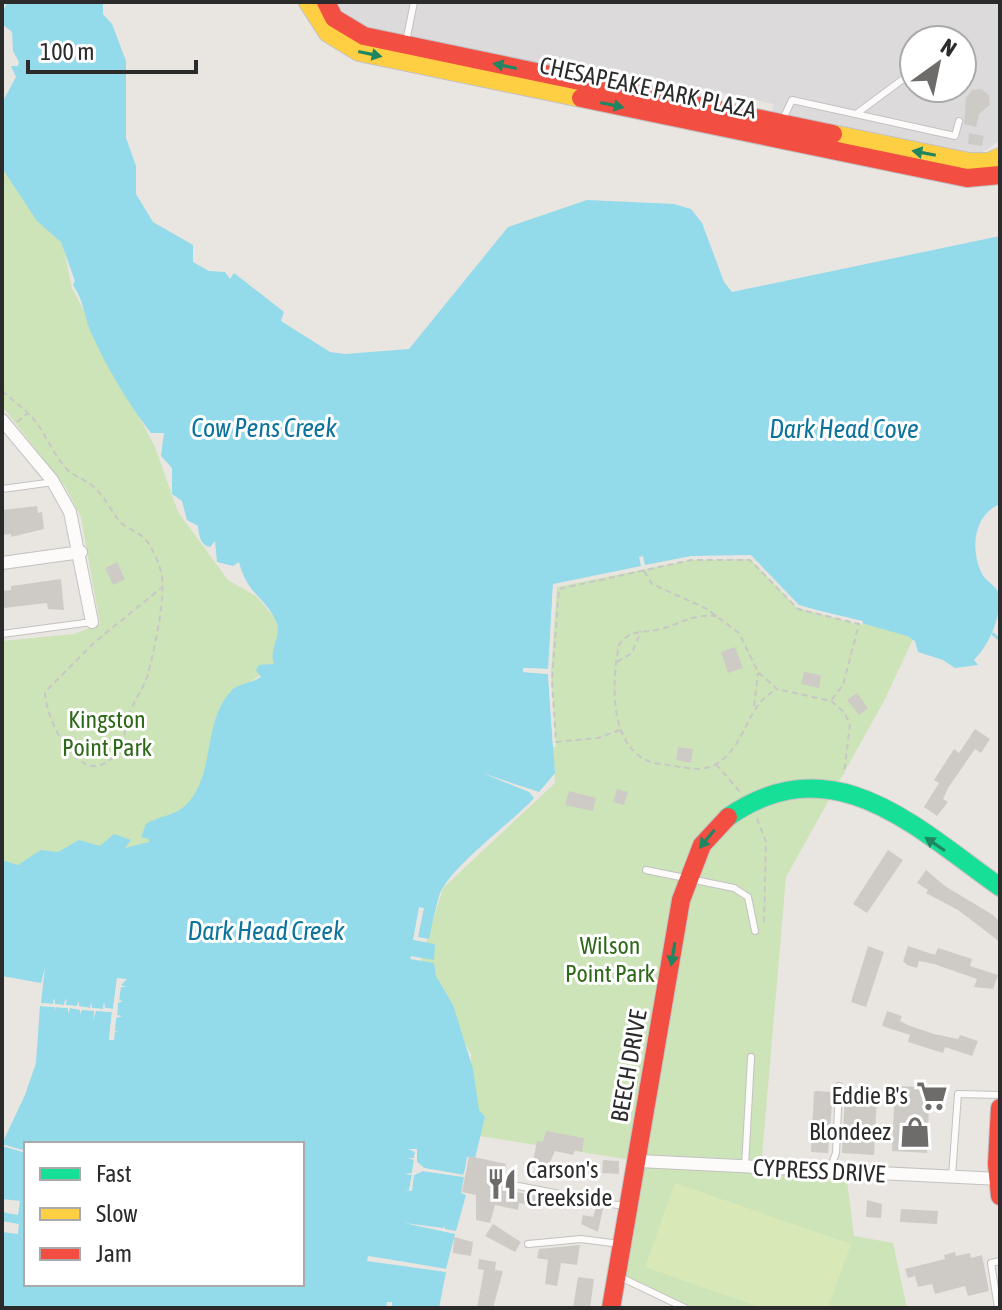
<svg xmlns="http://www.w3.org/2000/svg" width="1002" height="1310" font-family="'Asap Condensed',sans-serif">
  <rect width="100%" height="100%" fill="#e9e5e0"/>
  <!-- industrial -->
  <path fill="#dddadc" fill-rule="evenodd" d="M 335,2 L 1000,2 L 1000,140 L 977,156 L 772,113 L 773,104 L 675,83 L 671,91 L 341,23 ZM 914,40 L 962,40 L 962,88 L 914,88 Z"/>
  <!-- green -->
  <path fill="#cde4b8" d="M 2,163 L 60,231 L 72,288 L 155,447 L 178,512 L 228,580 L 256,596 L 275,618 L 281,634 L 280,650 L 272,667 L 231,695 L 211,763 L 184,817 L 148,844 L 2,868 L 2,641 L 74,634 L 100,624 L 81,517 L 66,488 L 2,406 Z
    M 691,557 L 752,558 L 799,606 L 914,637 L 884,701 L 786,877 L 761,1168 L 846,1173 L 854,1236 L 893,1243 L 907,1308 L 685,1308 L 617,1275 L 638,1161 L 473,1135 L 471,1054 L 419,966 L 443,888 L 555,783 L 549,665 L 554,585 Z"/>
  <!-- pitch -->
  <path fill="#d8e8b6" d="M 675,1183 L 851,1244 L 828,1308 L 762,1308 L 645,1267 Z"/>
  <!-- water -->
  <path fill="#93daeb" d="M 8,2 L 103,2 L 103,14 L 112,24 L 126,61 L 126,138 L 136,166 L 136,194 L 153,222 L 193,245 L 193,262 L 209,271 L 225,272 L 230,279 L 234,273 L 284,312 L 281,321 L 330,352 L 345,354 L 409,349 L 508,227 L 587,200 L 674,204 L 691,209 L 702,223 L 724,282 L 732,292 L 1000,236 L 1000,504 C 973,515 970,550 982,574 C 986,581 996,586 998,592 C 1002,617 990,643 974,660 L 978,665 L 955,668 L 943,660 L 918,652 L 915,641 L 907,636 L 799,605 L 751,555 L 691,556 L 645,565 L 643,556 L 639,557 L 641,566 L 553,584 L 548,669 L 523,668 L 523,672 L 548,674 L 555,773 L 539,792 L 482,773 L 529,792 L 534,798 C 513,822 449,867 439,896 C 435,910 432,925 429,939 L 418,937 L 424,908 L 419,907 L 413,940 L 435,944 L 434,960 L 411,956 L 410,959 L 434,963 L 436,976 L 453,1005 L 473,1069 L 479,1110 L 485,1117 L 475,1158 L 467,1157 L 464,1175 L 424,1168 L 417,1162 L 415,1150 L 409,1149 L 415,1152 L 414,1158 L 408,1158 L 414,1159 L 412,1174 L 406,1174 L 412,1175 L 409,1190 L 414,1175 L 423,1171 L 464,1177 L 461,1193 L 466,1195 L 456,1231 L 445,1229 L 445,1226 L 444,1228 L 404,1223 L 455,1234 L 446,1269 L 369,1256 L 446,1272 L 439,1308 L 392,1308 L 392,1302 L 387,1302 L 386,1308 L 2,1308 L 2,1232 L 18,1234 L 19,1224 L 2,1221 L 2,1212 L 18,1215 L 20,1201 L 2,1199 L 2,1146 L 26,1153 L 26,1284 L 302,1284 L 302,1144 L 26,1144 L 26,1151 L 2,1144 L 25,1095 L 36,1063 L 40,1006 L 68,1008 L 68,1013 L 70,1008 L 112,1012 L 109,1039 L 113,1040 L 116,1017 L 122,1017 L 117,1016 L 118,1002 L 123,1001 L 119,1001 L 122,980 L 127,980 L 117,978 L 113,1009 L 105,1008 L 104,1003 L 103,1009 L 79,1007 L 79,1001 L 77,1006 L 66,1005 L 65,999 L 64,1005 L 55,1004 L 54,999 L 53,1004 L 41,1003 L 45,967 L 41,983 L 2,976 L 2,860 L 18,865 L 41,850 L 58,852 L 79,840 L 100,846 L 114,834 L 131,840 L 125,848 L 149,842 L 149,839 L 141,837 L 146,824 C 158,816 175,816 186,805 C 217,773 201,723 232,690 C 240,683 252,683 261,677 L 256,670 L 259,665 L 274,664 C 268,648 283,637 276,621 C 264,596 247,594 239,562 L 233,566 L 217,562 L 215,541 L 210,547 C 200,545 199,535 198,526 L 187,520 L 182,501 L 172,494 L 172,468 L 161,456 L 164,433 L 151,433 C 128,403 109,371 93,337 C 84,319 85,302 73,285 L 75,281 L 61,242 L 37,221 L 2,168 L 2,103 L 16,77 L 11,66 L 18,66 L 19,62 L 13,51 L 12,32 L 2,24 L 2,12 Z"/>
  <!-- pier -->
  <path fill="#e9e5e0" d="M 691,557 L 751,557 L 799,606 L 863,621 L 862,625 L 797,608 L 750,559 L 691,560 L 557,587 L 551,672 L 556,747 L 553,747 L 548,674 L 523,672 L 523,668 L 549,669 L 553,585 Z
    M 117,978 L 127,979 L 121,985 L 126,987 L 120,987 L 119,1000 L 123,1001 L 118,1003 L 117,1015 L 122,1016 L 116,1018 L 115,1031 L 119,1032 L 115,1032 L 114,1040 L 109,1040 L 112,1012 L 96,1011 L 93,1021 L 94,1011 L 82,1010 L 80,1014 L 80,1010 L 70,1008 L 68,1014 L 68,1008 L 56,1007 L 54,1012 L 55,1007 L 40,1006 L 41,1003 L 53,1004 L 54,998 L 55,1004 L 64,1005 L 67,998 L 66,1005 L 77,1006 L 79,1001 L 79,1006 L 90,1008 L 91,1002 L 92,1008 L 103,1009 L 104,1003 L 105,1008 L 113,1009 Z
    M 408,1149 L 417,1149 L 417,1162 L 424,1168 L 463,1175 L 469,1157 L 464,1177 L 423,1171 L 414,1175 L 412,1191 L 404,1190 L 409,1190 L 412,1175 L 405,1174 L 412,1173 L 414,1160 L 408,1158 L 414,1158 L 415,1152 Z
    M 368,1256 L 446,1269 L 446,1272 L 367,1261 Z"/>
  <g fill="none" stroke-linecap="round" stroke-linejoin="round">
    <!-- stream -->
    <path stroke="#93daeb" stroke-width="3" d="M 993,634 L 1000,640"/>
  </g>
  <!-- building -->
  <path fill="#cecbc7" d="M 981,89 L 989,95 L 990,105 L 979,114 L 976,127 L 964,124 L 966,98 L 972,90 Z
    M 969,133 L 984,136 L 982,146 L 968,144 Z
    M 37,506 L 38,513 L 42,512 L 44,529 L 11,537 L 11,534 L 2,535 L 2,510 Z
    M 117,562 L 125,579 L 113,585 L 105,568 Z
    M 61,579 L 64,610 L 48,609 L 47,603 L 4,608 L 2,591 L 11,590 L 11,586 Z
    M 735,647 L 743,668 L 728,673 L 721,652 Z
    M 804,672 L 821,675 L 819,688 L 801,684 Z
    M 857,693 L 868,708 L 859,715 L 847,700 Z
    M 975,729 L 990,739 L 981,753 L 975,749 L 948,788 L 943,799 L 948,802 L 937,816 L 924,807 L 939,783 L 934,780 L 954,749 L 959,753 Z
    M 678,747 L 693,749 L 691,763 L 676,760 Z
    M 617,789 L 628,792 L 624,805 L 613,802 Z
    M 569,791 L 596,798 L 593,811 L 565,805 Z
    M 888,850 L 903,860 L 867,913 L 853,904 Z
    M 926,870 L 945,886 L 993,915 L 1000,922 L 1000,942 L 958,910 L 926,893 L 928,890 L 917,883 Z
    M 868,946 L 884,952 L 866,1007 L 851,1002 Z
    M 908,946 L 935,955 L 938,948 L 972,959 L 970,966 L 998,975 L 993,989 L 974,987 L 977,979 L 934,964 L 919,961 L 917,968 L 907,965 L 903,961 Z
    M 887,1011 L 902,1016 L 900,1021 L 910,1026 L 934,1034 L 958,1039 L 960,1035 L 978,1041 L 972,1056 L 945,1047 L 943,1053 L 908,1042 L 910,1035 L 882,1026 Z
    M 895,1086 L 946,1088 L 945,1105 L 929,1104 L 927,1153 L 892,1151 Z
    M 814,1091 L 833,1092 L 828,1153 L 811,1152 Z
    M 845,1093 L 877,1094 L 874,1155 L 842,1153 Z
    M 546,1131 L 584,1138 L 582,1152 L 575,1150 L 573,1155 L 555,1151 L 549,1164 L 533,1162 L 537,1141 L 543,1142 Z
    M 469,1156 L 506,1164 L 502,1184 L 512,1191 L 537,1196 L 535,1205 L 519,1203 L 518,1210 L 495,1205 L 490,1223 L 476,1220 L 476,1195 L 462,1192 Z
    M 603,1160 L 619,1161 L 619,1174 L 602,1173 Z
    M 867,1200 L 882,1204 L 881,1218 L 866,1217 Z
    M 596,1207 L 603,1208 L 598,1232 L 581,1224 L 583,1215 L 593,1217 Z
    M 901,1209 L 938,1211 L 937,1224 L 900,1222 Z
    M 493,1224 L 521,1242 L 515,1252 L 485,1236 Z
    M 454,1237 L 473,1242 L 471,1256 L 453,1253 Z
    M 580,1245 L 577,1265 L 561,1263 L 557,1286 L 545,1284 L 548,1260 L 537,1258 L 539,1249 Z
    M 955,1252 L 956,1256 L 970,1253 L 971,1258 L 982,1255 L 989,1291 L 968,1296 L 965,1286 L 935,1294 L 932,1284 L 918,1287 L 915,1276 L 908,1278 L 905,1269 L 945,1259 L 944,1255 Z
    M 479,1259 L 496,1262 L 495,1270 L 503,1271 L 493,1308 L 477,1308 L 484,1270 L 478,1269 Z
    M 578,1277 L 594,1279 L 590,1308 L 573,1308 Z"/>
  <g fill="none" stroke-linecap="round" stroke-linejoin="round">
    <defs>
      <path id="lane" d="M 406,42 L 414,2
        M 856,114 L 914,71
        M 782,121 L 792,100 L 955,136 L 959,121
        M 2,489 L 54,482
        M 2,634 L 92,622
        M 646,870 L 734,888 L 748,897 L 755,931
        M 745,1167 L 751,1057
        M 830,1169 L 836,1153 L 839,1086
        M 952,1176 L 958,1094 L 1000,1095
        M 513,1185 L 628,1207
        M 528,1244 L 581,1239 L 620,1244
        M 620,1277 L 685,1308
        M 998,1308 L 991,1263 L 1000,1261"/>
      <path id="street" d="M 2,420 L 52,480 L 70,512 L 92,622
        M 2,563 L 81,552
        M 639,1161 L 1000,1179"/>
      <path id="fast" d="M 728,817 C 833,744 915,827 1000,887"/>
      <path id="slow" d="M 308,2 L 328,33 L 359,52 L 581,98
        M 833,134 L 969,162 L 989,162 L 1000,157"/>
      <path id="jam" d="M 326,2 L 334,18 L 364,36 L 833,134
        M 581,98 L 967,178 L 1000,175
        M 1000,1108 L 997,1164 L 1000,1196
        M 611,1308 L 681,900 L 702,845 L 728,817"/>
    </defs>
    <!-- lane casing -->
    <use href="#lane" stroke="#c3c1c2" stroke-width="8"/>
    <!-- street casing -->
    <use href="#street" stroke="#c3c1c2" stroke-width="14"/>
    <!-- fast casing -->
    <use href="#fast" stroke="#c3c1c2" stroke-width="20"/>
    <!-- slow casing -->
    <use href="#slow" stroke="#c3c1c2" stroke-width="20"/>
    <!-- jam casing -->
    <use href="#jam" stroke="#c3c1c2" stroke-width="20"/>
    <!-- path -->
    <path stroke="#c8c7c7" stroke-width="2" stroke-dasharray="6 4" stroke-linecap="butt" d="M 2,391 L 27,412
      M 17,422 L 28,413 C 44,428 50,450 65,467 C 73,477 86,479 95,488 C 105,497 111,511 120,522 C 127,529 139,532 145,539 C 152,546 159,563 161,572 C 167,594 154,651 148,674 C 144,688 135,699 130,712 C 123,729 127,742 113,757 C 80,791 45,719 45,692 L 95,642 L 161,588
      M 644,571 L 652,584 L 707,609 L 739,633 L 758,672 L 777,689 L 831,701 L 844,712 L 850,724 L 844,774
      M 717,616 C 690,614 684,623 660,629 C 643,634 630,628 619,645 C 612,678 609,740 644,759 C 652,764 664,764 674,766 C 689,768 702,772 716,764 C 747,746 745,705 777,689
      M 617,662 L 632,653 L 641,631
      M 754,706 L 758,673
      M 620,730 L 598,738 L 556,742 L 552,680 L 559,589 L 691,560 L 750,560 L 798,609 L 859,624 L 843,685 L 831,701
      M 716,764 L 740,792
      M 757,818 L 766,842 L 764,925"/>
    <!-- lane -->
    <use href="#lane" stroke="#fcfbfa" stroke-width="6"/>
    <!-- street -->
    <use href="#street" stroke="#fcfbfa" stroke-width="12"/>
    <!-- fast -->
    <use href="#fast" stroke="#16e098" stroke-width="18"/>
    <!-- slow -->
    <use href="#slow" stroke="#ffcf43" stroke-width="18"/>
    <!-- jam -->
    <use href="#jam" stroke="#f24e42" stroke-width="18"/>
  </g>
  <!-- one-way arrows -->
  <defs><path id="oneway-solid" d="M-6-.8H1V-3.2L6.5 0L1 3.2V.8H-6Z" transform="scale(2)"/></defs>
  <g fill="#208662">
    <use href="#oneway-solid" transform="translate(370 54) rotate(12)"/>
    <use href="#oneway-solid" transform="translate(505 66) rotate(-168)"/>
    <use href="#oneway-solid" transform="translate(612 105) rotate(12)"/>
    <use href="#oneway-solid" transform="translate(924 153) rotate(-169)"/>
    <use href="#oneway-solid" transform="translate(707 839) rotate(129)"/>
    <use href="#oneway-solid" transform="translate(935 844) rotate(-146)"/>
    <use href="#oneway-solid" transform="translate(673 954) rotate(99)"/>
  </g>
  <!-- icons -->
  <defs>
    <symbol id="supermarket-bare" viewBox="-9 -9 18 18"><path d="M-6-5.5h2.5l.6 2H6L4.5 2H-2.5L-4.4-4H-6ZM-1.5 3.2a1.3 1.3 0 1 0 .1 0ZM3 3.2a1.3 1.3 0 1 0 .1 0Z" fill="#6e6c6a" stroke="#fff" stroke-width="2.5" paint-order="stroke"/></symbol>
    <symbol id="shop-bare" viewBox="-9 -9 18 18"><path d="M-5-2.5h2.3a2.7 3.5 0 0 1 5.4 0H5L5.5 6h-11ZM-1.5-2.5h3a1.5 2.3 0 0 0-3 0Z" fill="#6e6c6a" stroke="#fff" stroke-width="2.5" paint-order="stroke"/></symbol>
    <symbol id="restaurant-bare" viewBox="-9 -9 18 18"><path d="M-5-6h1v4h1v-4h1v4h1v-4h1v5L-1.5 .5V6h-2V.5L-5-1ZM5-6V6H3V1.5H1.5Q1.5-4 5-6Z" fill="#6e6c6a" stroke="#fff" stroke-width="2.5" paint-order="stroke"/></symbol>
  </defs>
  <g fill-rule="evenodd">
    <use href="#supermarket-bare" x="910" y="1074" width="44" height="44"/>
    <use href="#shop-bare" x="893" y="1110" width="44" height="44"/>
    <use href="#restaurant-bare" x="480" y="1162" width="44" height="44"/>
  </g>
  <g text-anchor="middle" stroke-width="6" stroke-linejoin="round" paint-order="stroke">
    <!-- street labels -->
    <g font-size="24" fill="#2b2b2b" stroke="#fff">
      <text transform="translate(648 88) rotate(12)" y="8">CHESAPEAKE PARK PLAZA</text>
      <text transform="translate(629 1066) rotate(-80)" y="8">BEECH DRIVE</text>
      <text transform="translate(819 1171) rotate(3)" y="8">CYPRESS DRIVE</text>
    </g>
    <!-- park labels -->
    <g font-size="24" fill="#2e6919" stroke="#fff">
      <text x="107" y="728">Kingston<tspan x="107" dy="28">Point Park</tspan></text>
      <text x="610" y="954">Wilson<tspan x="610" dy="28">Point Park</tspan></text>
    </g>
    <!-- poi labels -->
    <g font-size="24" fill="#2b2b2b" stroke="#fff" text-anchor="end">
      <text x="908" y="1104">Eddie B's</text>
      <text x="891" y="1140">Blondeez</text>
      <text x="526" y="1178" text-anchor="start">Carson's<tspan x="526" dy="28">Creekside</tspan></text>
    </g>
    <!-- water labels -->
    <g font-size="26" font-style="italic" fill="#0c739d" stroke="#fff">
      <text x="264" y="437">Cow Pens Creek</text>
      <text x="844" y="438">Dark Head Cove</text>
      <text x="266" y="940">Dark Head Creek</text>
    </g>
  </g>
  <!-- border -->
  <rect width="1002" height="1310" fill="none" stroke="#2b2b2b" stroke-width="8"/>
  <!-- legend -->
  <rect x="24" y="1142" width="280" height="144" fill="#ffffff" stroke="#aaaaaa" stroke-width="2"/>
  <rect x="40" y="1168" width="40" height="12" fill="#16e098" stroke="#aaaaaa" stroke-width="2"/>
  <text x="96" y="1182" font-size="24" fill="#2b2b2b">Fast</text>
  <rect x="40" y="1208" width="40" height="12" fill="#ffcf43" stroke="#aaaaaa" stroke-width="2"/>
  <text x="96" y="1222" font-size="24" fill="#2b2b2b">Slow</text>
  <rect x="40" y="1248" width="40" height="12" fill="#f24e42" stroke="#aaaaaa" stroke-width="2"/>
  <text x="96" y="1262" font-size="24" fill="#2b2b2b">Jam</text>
  <!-- north arrow -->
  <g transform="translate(938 64) rotate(33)"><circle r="38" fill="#ffffff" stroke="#aaaaaa" stroke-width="2"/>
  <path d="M0-6L14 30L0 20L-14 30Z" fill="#6e6c6a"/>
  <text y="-12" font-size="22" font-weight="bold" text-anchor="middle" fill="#2b2b2b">N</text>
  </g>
  <!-- scale -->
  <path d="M28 60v12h168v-12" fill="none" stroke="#2b2b2b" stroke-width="4"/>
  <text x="40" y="60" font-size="24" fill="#2b2b2b" stroke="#ffffff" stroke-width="6" paint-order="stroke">100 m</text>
</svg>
